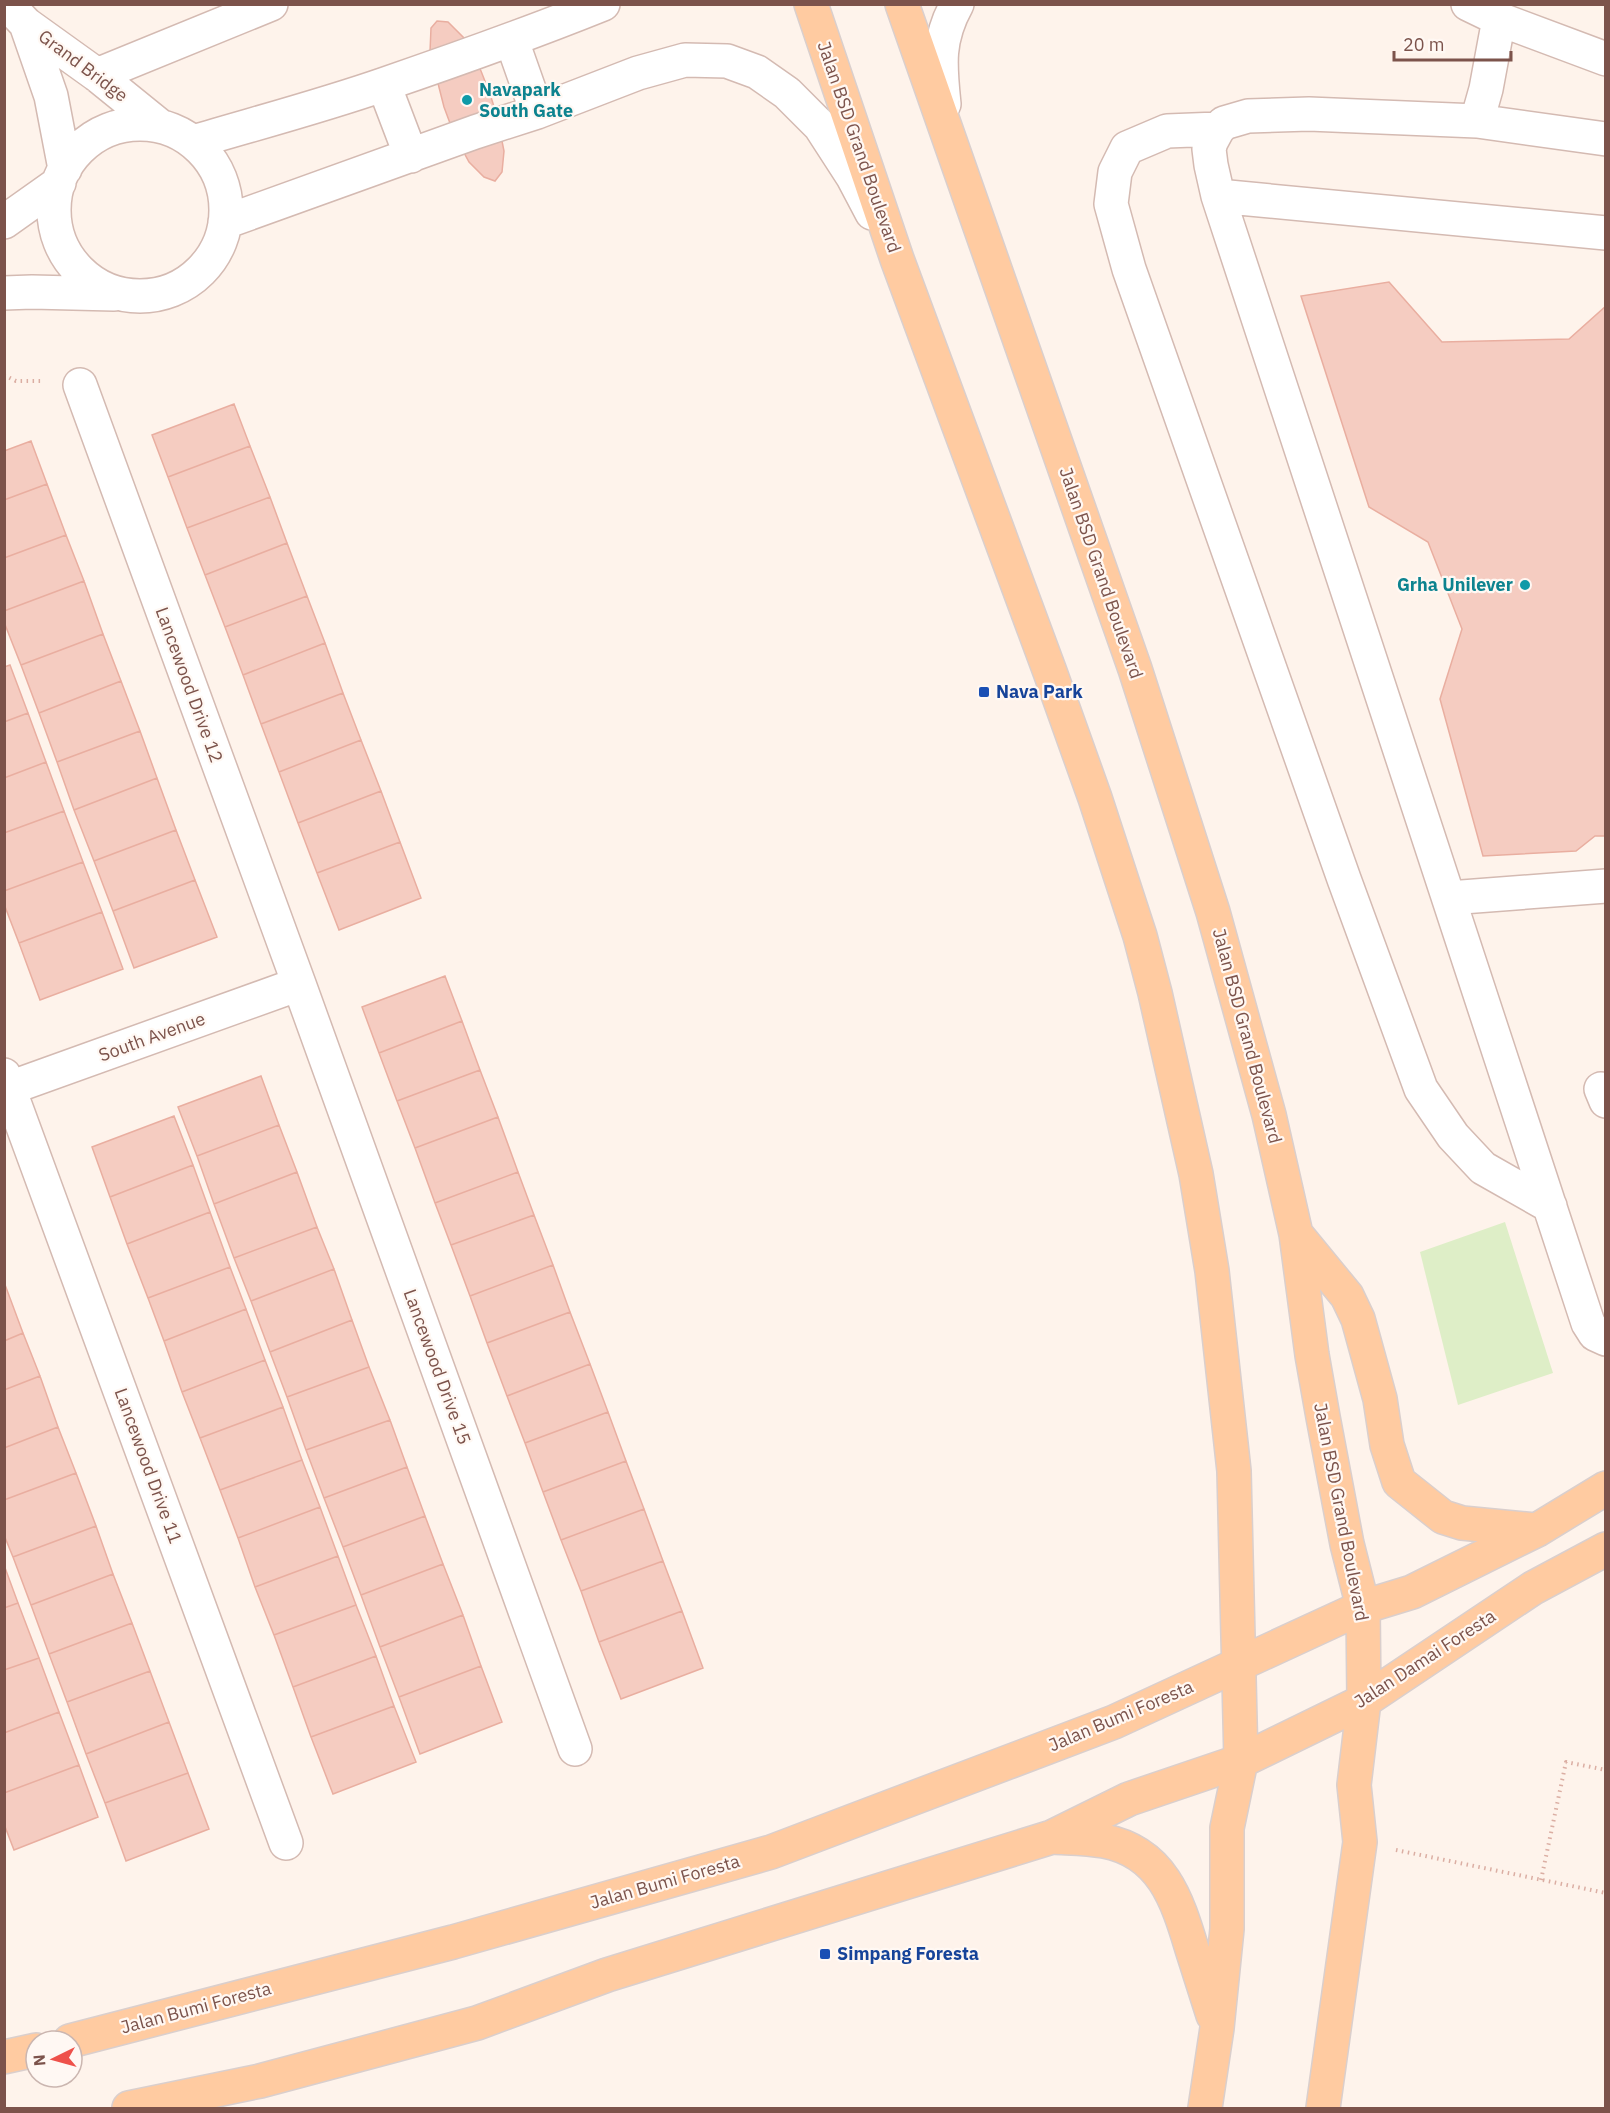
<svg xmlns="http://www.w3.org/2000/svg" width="1610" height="2113" font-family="'IBM Plex Sans',sans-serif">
  <rect width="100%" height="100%" fill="#fef3eb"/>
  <!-- green -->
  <path fill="#deeec7" d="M 1505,1222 L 1553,1373 L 1458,1405 L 1420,1252 Z"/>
  <!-- building -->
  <path fill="#f5ccc1" stroke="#e9aea0" stroke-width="1.5" d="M 437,21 L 448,22 L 465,39 L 481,71 L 490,94 L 497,116 L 504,151 L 502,172 L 495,181 L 484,177 L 469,162 L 454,134 L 444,107 L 430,52 L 431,28 Z
    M 1389,282 L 1442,342 L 1569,339 L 1606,306 L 1606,836 L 1595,836 L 1576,851 L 1483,856 L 1440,699 L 1462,629 L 1428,542 L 1369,507 L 1301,296 Z
    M 234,404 L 250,446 L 168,477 L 152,435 Z
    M 31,441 L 47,484 L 4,500 L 4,451 Z
    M 250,446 L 270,497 L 187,528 L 168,477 Z
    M 47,484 L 66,535 L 4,558 L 4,500 Z
    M 270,497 L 287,543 L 205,575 L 187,528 Z
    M 66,535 L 84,581 L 4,611 L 4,558 Z
    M 287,543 L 307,596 L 225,627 L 205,575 Z
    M 84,581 L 103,634 L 21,665 L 4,622 L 4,611 Z
    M 307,596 L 325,643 L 243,675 L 225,627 Z
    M 103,634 L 121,681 L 39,713 L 21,665 Z
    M 325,643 L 343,693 L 261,724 L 243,675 Z
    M 10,665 L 28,713 L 4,722 L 4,667 Z
    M 121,681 L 140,731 L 57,762 L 39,713 Z
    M 343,693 L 361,740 L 279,772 L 261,724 Z
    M 28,713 L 46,762 L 4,778 L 4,722 Z
    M 140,731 L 157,778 L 74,810 L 57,762 Z
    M 361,740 L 381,791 L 298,823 L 279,772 Z
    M 46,762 L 64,811 L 4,833 L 4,778 Z
    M 157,778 L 176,830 L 94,861 L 74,810 Z
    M 381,791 L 400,842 L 317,873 L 298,823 Z
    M 64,811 L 83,862 L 4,891 L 4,833 Z
    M 176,830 L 195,880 L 113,911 L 94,861 Z
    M 400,842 L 421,898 L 339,930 L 317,873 Z
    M 83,862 L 102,912 L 19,943 L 4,904 L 4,891 Z
    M 195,880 L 217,937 L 134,968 L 113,911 Z
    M 102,912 L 123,969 L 40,1000 L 19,943 Z
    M 445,976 L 462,1021 L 379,1053 L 362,1007 Z
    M 462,1021 L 480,1070 L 397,1101 L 379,1053 Z
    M 480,1070 L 498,1117 L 415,1148 L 397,1101 Z
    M 261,1076 L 279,1125 L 197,1156 L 178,1107 Z
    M 174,1116 L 193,1165 L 110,1197 L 92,1147 Z
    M 498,1117 L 518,1172 L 435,1203 L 415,1148 Z
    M 279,1125 L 297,1172 L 214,1204 L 197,1156 Z
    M 193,1165 L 210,1212 L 127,1244 L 110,1197 Z
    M 297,1172 L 317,1227 L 234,1258 L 214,1204 Z
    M 518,1172 L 534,1215 L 451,1245 L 435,1203 Z
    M 210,1212 L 230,1267 L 148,1298 L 127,1244 Z
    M 534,1215 L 553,1265 L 470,1296 L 451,1245 Z
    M 317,1227 L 334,1269 L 251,1301 L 234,1258 Z
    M 553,1265 L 570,1312 L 487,1343 L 470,1296 Z
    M 230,1267 L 246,1309 L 164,1341 L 148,1298 Z
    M 334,1269 L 352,1320 L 270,1352 L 251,1301 Z
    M 4,1282 L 23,1333 L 4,1341 Z
    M 246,1309 L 265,1360 L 182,1392 L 164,1341 Z
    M 570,1312 L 590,1364 L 507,1396 L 487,1343 Z
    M 352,1320 L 369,1367 L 287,1397 L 270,1352 Z
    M 23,1333 L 40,1376 L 4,1390 L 4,1341 Z
    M 265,1360 L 283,1407 L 200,1438 L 182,1392 Z
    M 590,1364 L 608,1412 L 525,1443 L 507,1396 Z
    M 369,1367 L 390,1420 L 306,1450 L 287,1397 Z
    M 40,1376 L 58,1427 L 4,1448 L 4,1390 Z
    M 283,1407 L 302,1460 L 220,1490 L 200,1438 Z
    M 608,1412 L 626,1461 L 543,1492 L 525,1443 Z
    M 390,1420 L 407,1467 L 324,1498 L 306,1450 Z
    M 58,1427 L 76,1473 L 4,1500 L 4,1448 Z
    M 302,1460 L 320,1507 L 238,1538 L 220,1490 Z
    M 626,1461 L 644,1509 L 561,1540 L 543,1492 Z
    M 407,1467 L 425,1516 L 343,1547 L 324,1498 Z
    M 76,1473 L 96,1526 L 13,1557 L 4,1535 L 4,1500 Z
    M 320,1507 L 338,1556 L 255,1587 L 238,1538 Z
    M 644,1509 L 663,1561 L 581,1591 L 561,1540 Z
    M 425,1516 L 443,1564 L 361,1595 L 343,1547 Z
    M 96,1526 L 113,1574 L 31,1605 L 13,1557 Z
    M 338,1556 L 356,1605 L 274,1635 L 255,1587 Z
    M 663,1561 L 682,1611 L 599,1642 L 581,1591 Z
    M 443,1564 L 463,1615 L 380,1647 L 361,1595 Z
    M 4,1565 L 18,1603 L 4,1608 Z
    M 113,1574 L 132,1623 L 49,1654 L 31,1605 Z
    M 18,1603 L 39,1658 L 4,1670 L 4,1608 Z
    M 356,1605 L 376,1656 L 293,1687 L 274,1635 Z
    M 682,1611 L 703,1668 L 621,1699 L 599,1642 Z
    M 463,1615 L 481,1666 L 399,1697 L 380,1647 Z
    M 132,1623 L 150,1671 L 67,1702 L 49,1654 Z
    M 376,1656 L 394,1706 L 311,1737 L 293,1687 Z
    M 39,1658 L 59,1712 L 4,1733 L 4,1670 Z
    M 481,1666 L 502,1722 L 420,1754 L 399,1697 Z
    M 150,1671 L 169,1722 L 86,1754 L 67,1702 Z
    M 394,1706 L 416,1762 L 333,1794 L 311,1737 Z
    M 59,1712 L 79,1765 L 4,1793 L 4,1733 Z
    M 169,1722 L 188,1773 L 105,1803 L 86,1754 Z
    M 79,1765 L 98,1817 L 14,1850 L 4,1824 L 4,1793 Z
    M 188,1773 L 209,1829 L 126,1861 L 105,1803 Z"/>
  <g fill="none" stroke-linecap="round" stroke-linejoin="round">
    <defs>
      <path id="minor" d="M 7,4 L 26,24 L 97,75 L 160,126
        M 1468,4 L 1499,19 L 1606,59
        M 26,24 L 51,96 L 65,169
        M 512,41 L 537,112
        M 97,75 L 271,4
        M 384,85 L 411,156
        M 944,104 C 940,66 937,40 957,4
        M 1477,121 L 1486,89 L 1499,19
        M54 210a86 86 0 1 1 172 0a86 86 0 1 1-172 0Z
        M 1218,129 L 1167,131 L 1127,148 L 1115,172 L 1111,204 L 1129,269 L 1344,879 L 1421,1089 L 1453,1136 L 1483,1168 L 1550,1206
        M 1606,139 L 1477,121 L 1309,114 L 1248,116 L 1224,123 L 1218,129 L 1211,142 L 1209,149 L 1211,165 L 1218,196 L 1588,1323 L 1595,1334 L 1606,1339
        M 193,142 C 257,123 322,106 385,84 C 458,59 531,33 603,4
        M 1218,196 L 1606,233
        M 4,222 L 59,183
        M 225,222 L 475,132 L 537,112 L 638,73 L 685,60 L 727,61 L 757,72 L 787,93 L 820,126 L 853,177 L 872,213
        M 4,293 L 32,292 L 114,294
        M 80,385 L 299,984 L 575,1749
        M 1449,898 L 1606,886
        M 4,1075 L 286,1843
        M 1601,1089 L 1606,1101
        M 4,1090 L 299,984"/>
      <path id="major" d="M 811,4 L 897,259 L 1050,672 L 1095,798 L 1140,936 L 1155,993 L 1196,1174 L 1212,1271 L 1234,1471 L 1241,1761 L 1227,1828 L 1227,1929 L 1217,2028 L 1205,2108
        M 902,4 L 1135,669 L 1213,912 L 1269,1115 L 1296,1234 L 1312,1355 L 1323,1417 L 1347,1544 L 1363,1607 L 1364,1701 L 1354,1785 L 1360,1842 L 1323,2108
        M 1296,1234 L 1347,1296 L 1358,1319 L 1380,1399 L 1387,1445 L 1399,1482 L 1443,1517 L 1462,1523 L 1535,1530
        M 1053,1837 C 1069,1838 1087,1838 1104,1841 C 1162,1852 1177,1899 1192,1949 C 1199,1971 1206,1993 1213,2015
        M 70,2041 L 453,1942 L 771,1852 L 1114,1722 L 1363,1607 L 1412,1592 L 1537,1530 L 1606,1488
        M 4,2057 L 36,2050
        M 129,2108 L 260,2081 L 477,2023 L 607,1975 L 1052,1837 L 1129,1799 L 1241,1761 L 1364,1701 L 1533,1588 L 1606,1549"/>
    </defs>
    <!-- minor casing -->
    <use href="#minor" stroke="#d4bab2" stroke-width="36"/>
    <!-- major casing -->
    <use href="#major" stroke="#dacfcd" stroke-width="36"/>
    <!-- path -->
    <path stroke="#dbaea3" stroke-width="4" stroke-dasharray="1.5 4.5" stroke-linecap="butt" d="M 4,375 L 16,381 L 44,381
      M 1396,1850 L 1606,1893
      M 1541,1880 L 1566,1762 L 1606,1770"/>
    <!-- minor -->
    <use href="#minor" stroke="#fff" stroke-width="33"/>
    <!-- major -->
    <use href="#major" stroke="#ffcba1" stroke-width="33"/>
  </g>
  <!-- markers -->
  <g fill="#0f9aa8" stroke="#fff8f3" stroke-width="2">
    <circle cx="467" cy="100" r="6"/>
    <circle cx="1525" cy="585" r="6"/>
  </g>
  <g fill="#1a4fb4" stroke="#fff8f3" stroke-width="2">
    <rect x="978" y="686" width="12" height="12" rx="3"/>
    <rect x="819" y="1948" width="12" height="12" rx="3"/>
  </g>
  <g text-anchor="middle" stroke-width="4.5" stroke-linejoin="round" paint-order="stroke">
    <!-- street labels -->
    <g font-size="18" fill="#7c534b" stroke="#fff8f3">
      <text transform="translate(83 66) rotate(37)" y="6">Grand Bridge</text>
      <text transform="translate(859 147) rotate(71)" y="6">Jalan BSD Grand Boulevard</text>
      <text transform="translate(1101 573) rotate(71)" y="6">Jalan BSD Grand Boulevard</text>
      <text transform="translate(189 685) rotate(70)" y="6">Lancewood Drive 12</text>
      <text transform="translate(1247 1036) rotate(75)" y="6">Jalan BSD Grand Boulevard</text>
      <text transform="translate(152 1037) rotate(-20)" y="6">South Avenue</text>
      <text transform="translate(437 1367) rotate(70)" y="6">Lancewood Drive 15</text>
      <text transform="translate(148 1466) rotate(70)" y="6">Lancewood Drive 11</text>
      <text transform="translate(1341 1512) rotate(79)" y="6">Jalan BSD Grand Boulevard</text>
      <text transform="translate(1425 1659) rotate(-33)" y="6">Jalan Damai Foresta</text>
      <text transform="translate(1121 1716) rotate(-23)" y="6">Jalan Bumi Foresta</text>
      <text transform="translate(665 1882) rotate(-16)" y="6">Jalan Bumi Foresta</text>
      <text transform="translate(196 2008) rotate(-15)" y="6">Jalan Bumi Foresta</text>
    </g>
    <!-- culture labels -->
    <g font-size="18" font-weight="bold" fill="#0d838f" stroke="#fff8f3" text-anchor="start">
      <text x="479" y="96">Navapark<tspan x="479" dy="21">South Gate</tspan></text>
      <text x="1513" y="591" text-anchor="end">Grha Unilever</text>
    </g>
    <!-- transit labels -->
    <g font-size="18" font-weight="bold" fill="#164399" stroke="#fff8f3" text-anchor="start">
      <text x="996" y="698">Nava Park</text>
      <text x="837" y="1960">Simpang Foresta</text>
    </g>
  </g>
  <!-- border -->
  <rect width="1610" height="2113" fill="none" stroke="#7c534b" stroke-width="12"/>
  <!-- north arrow -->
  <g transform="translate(54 2059) rotate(265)"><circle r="28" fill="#fff8f3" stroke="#cbb6b0" stroke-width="1.5"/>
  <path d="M0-4.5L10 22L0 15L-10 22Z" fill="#ee514a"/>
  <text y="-9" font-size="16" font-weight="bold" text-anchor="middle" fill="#7c534b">N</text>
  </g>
  <!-- scale -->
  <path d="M1394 51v9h117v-9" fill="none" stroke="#7c534b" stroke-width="3"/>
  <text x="1403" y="51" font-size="18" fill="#7c534b" stroke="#fff8f3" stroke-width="4.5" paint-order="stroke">20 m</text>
</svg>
